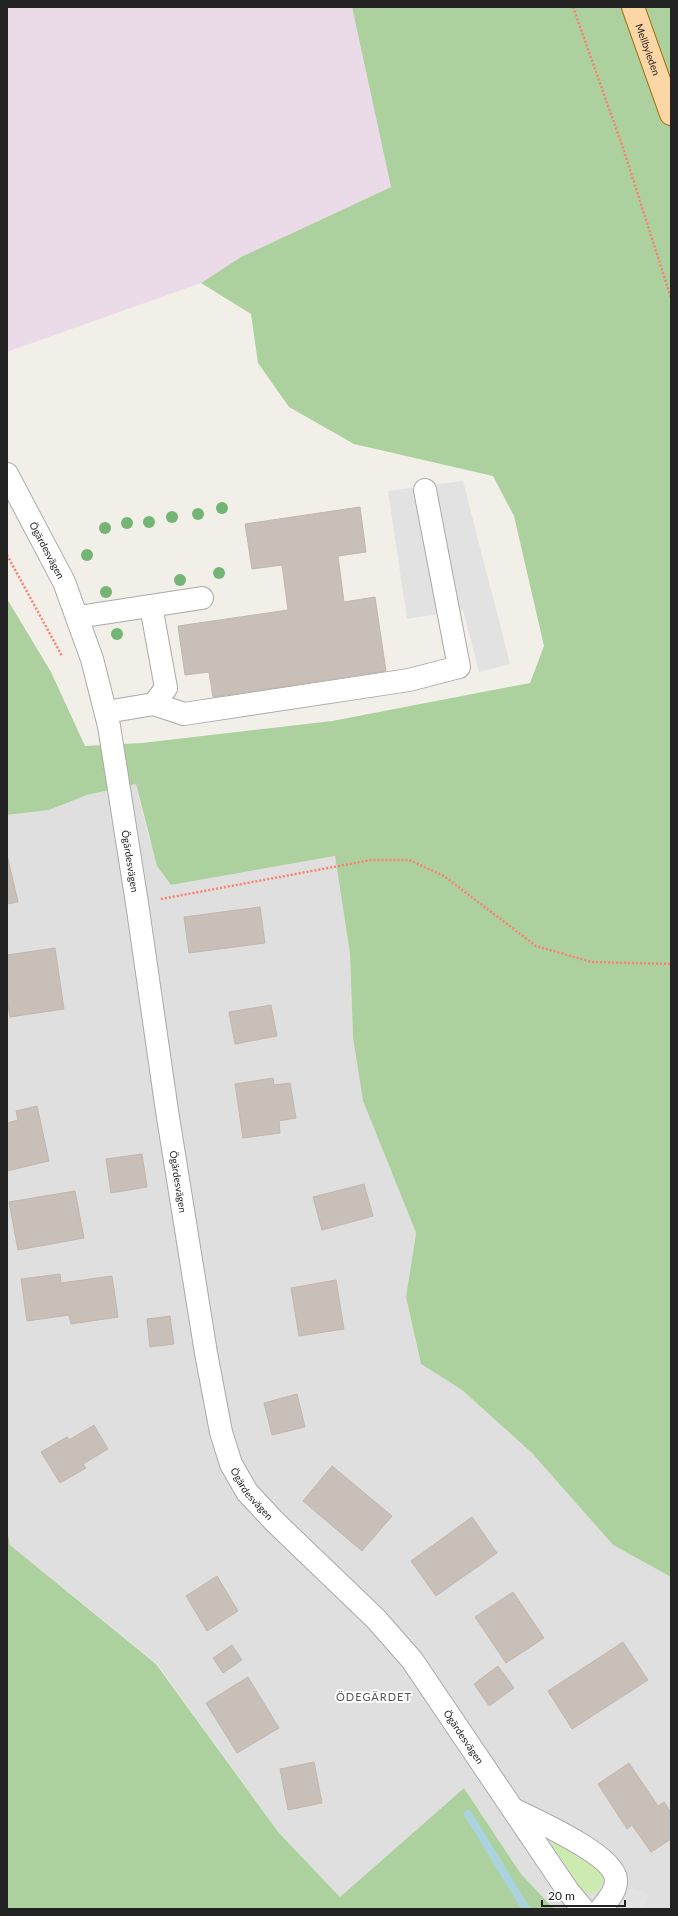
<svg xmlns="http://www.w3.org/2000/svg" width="678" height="1916" font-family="Lato,sans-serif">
  <rect width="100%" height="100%" fill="#f2efe9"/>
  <!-- residential -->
  <path fill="#e0dfdf" d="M 136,784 L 149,838 L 171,885 L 335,856 L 350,954 L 353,1038 L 363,1101 L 416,1233 L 406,1297 L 421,1364 L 462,1390 L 532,1453 L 613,1545 L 671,1577 L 671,1909 L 554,1909 L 521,1874 L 464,1788 L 340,1897 L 279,1833 L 157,1664 L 10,1545 L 7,1529 L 7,815 L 49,810 L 87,795 Z"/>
  <!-- industrial -->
  <path fill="#ebdbe8" d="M 7,7 L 352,7 L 391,187 L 241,257 L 201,283 L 7,352 Z"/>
  <!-- grass -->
  <path fill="#cdebb0" d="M 551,1841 L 593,1864 L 603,1875 L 603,1883 L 598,1891 L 589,1894 L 581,1889 L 550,1844 Z"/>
  <!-- forest -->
  <path fill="#add19e" d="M 352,7 L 671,7 L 671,1577 L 613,1545 L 532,1453 L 462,1390 L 421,1364 L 406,1297 L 416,1233 L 363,1101 L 353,1038 L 350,954 L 335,856 L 171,885 L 157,866 L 136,784 L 87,795 L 49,810 L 7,815 L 7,599 L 51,672 L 85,746 L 142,743 L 332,721 L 530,683 L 544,646 L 514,516 L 493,476 L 354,444 L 289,407 L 258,363 L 251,314 L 201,283 L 241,257 L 391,187 Z
    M 7,1529 L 10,1545 L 156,1664 L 279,1833 L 340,1897 L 464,1788 L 521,1874 L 554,1909 L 7,1909 Z"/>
  <!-- parking -->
  <path fill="#e2e2e2" d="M 463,481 L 510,664 L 479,672 L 463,610 L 407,619 L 388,491 Z
    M 631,1887 L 650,1896 L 643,1909 L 620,1909 Z"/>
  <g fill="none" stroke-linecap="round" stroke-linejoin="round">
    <!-- stream -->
    <path stroke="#aad3df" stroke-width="8" d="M 468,1814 L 526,1909"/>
  </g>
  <!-- building -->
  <path fill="#c7bfb8" stroke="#c4b6ab" d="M 360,507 L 366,552 L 338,556 L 344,602 L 375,597 L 386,671 L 213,697 L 209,672 L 185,675 L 178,626 L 288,610 L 282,565 L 252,569 L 245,524 Z
    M 7,855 L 18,902 L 7,904 Z
    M 260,907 L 265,943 L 189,953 L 184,917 Z
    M 55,948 L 64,1009 L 10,1017 L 7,999 L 7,955 Z
    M 271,1005 L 277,1036 L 235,1044 L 229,1012 Z
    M 273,1078 L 274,1085 L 290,1083 L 296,1118 L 279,1121 L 280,1133 L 243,1138 L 235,1084 Z
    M 37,1106 L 49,1161 L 7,1171 L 7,1123 L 18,1120 L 16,1111 Z
    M 142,1154 L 147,1187 L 111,1193 L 106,1159 Z
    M 364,1184 L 373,1216 L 322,1230 L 313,1197 Z
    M 75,1191 L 84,1238 L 18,1250 L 9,1202 Z
    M 60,1274 L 61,1283 L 112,1276 L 118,1317 L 71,1324 L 69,1315 L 27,1321 L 21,1279 Z
    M 336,1280 L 344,1329 L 299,1336 L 291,1288 Z
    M 170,1316 L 174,1344 L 150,1347 L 147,1319 Z
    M 297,1394 L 305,1427 L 272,1435 L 264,1403 Z
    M 94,1425 L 108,1449 L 83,1464 L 86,1468 L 60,1483 L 41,1452 L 67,1437 L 69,1440 Z
    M 332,1466 L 392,1516 L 362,1551 L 303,1501 Z
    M 472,1517 L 497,1553 L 436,1596 L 411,1561 Z
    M 217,1576 L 238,1611 L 207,1631 L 186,1596 Z
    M 513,1592 L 544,1638 L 506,1663 L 475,1617 Z
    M 623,1642 L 648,1680 L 572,1729 L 548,1691 Z
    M 232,1645 L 242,1660 L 223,1673 L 213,1658 Z
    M 498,1666 L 514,1688 L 489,1706 L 474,1684 Z
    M 248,1677 L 279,1728 L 237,1753 L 206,1703 Z
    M 314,1762 L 322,1803 L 288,1810 L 280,1769 Z
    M 629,1763 L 658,1806 L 664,1802 L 671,1812 L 671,1839 L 651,1852 L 632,1825 L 627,1829 L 598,1784 Z"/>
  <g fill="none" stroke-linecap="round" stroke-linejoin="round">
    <defs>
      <g id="minor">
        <path id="s1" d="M 7,474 L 64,582 L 92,659 L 109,726 L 137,903 L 167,1111 L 206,1353 L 221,1432 L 231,1464 L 247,1492 L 274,1521 L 376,1619 L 412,1660 L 568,1891 L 583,1909"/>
        <path d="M 78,617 L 202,598"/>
        <path d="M 154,704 L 184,714 L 409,680 L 459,667 L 425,490"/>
        <path d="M 106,712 L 154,704 L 166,688 L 151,606"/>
        <path d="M 513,1809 C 535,1820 613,1854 616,1879 C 617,1891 607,1901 601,1909"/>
      </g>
      <g id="major">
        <path id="s2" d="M 633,7 L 671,114"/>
      </g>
    </defs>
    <!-- minor casing -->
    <use href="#minor" stroke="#a9a9a9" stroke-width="24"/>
    <!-- major casing -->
    <use href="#major" stroke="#a06b00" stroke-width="24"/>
    <!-- path -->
    <path stroke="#fa8072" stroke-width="2.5" stroke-dasharray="2 2" stroke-linecap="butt" d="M 573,7 L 624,151 L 671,298
      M 7,555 L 62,656
      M 161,899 L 371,860 L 409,860 L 444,876 L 536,946 L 592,962 L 671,964"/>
    <!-- minor -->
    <use href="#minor" stroke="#fff" stroke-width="22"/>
    <!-- major -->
    <use href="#major" stroke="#fcd6a4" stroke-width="22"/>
  </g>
  <!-- trees -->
  <g fill="#74b475">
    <circle cx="222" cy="508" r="6"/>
    <circle cx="198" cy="514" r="6"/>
    <circle cx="172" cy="517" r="6"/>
    <circle cx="149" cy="522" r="6"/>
    <circle cx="127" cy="523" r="6"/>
    <circle cx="105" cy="528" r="6"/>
    <circle cx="87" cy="555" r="6"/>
    <circle cx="219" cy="573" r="6"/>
    <circle cx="180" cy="580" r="6"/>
    <circle cx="106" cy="592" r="6"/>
    <circle cx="117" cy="634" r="6"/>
  </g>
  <g text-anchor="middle" stroke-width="4" stroke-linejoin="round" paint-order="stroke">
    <!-- street labels -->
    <g font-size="10" fill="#222" stroke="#fff">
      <text dy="4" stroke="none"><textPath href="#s2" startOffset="45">Mellbyleden</textPath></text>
      <text dy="4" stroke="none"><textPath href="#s1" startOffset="86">Ögärdesvägen</textPath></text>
      <text dy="4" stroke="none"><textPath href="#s1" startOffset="410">Ögärdesvägen</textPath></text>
      <text dy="4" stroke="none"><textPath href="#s1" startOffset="734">Ögärdesvägen</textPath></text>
      <text dy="4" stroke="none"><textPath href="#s1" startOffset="1058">Ögärdesvägen</textPath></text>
      <text dy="4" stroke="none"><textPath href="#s1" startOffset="1382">Ögärdesvägen</textPath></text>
    </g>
    <!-- neighbourhood labels -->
    <g font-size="11" letter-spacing="1" fill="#555" stroke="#fff">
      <text x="374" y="1701">ÖDEGÄRDET</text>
    </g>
  </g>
  <!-- border -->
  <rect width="678" height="1916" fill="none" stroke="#222222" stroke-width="16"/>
  <!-- scale -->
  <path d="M542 1900v6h83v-6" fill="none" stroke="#222222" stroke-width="2"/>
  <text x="548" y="1900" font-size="12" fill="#222222" stroke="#ffffff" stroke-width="3" paint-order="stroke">20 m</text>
</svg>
